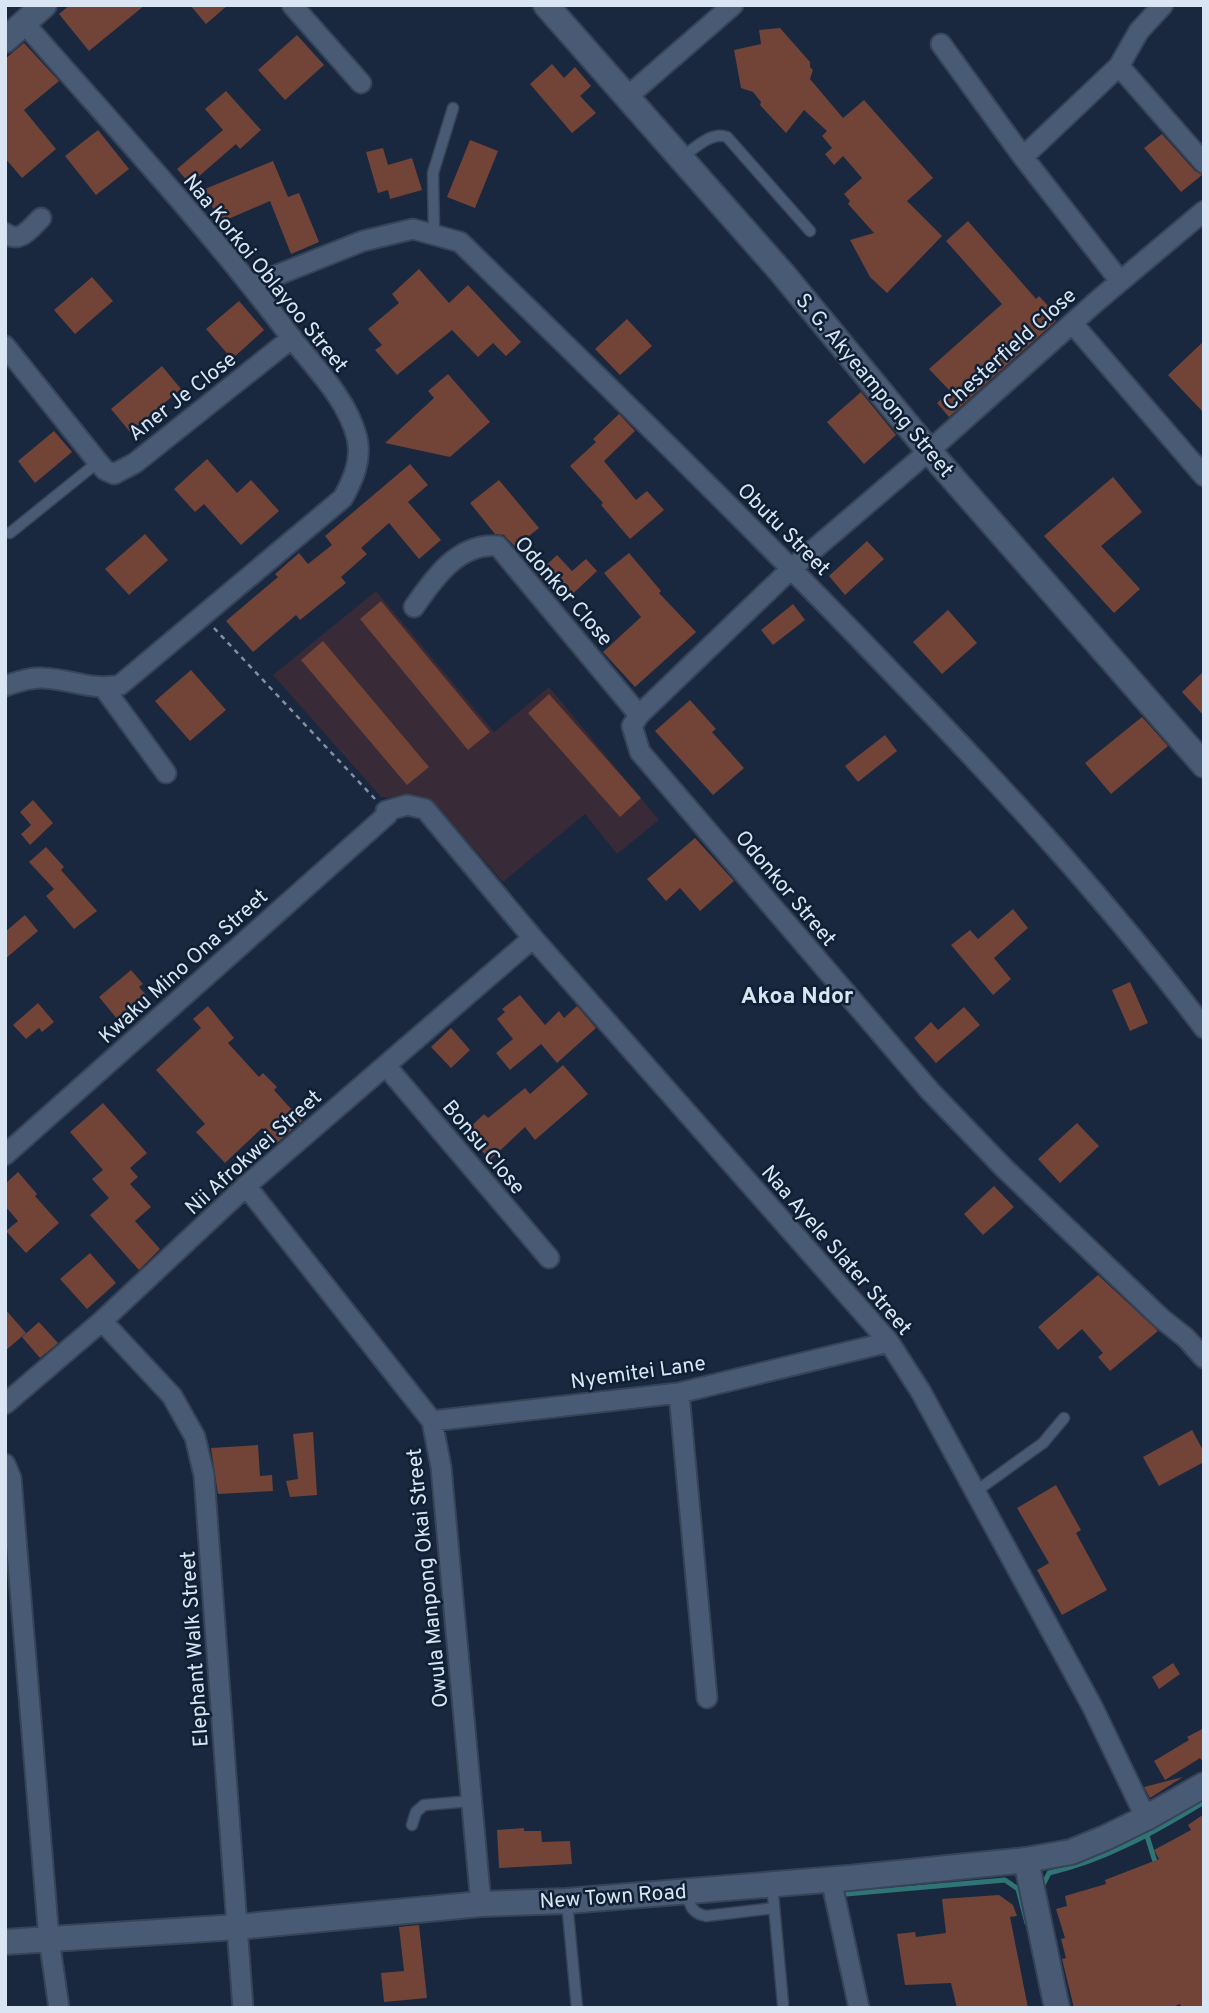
<svg xmlns="http://www.w3.org/2000/svg" width="1209" height="2013" font-family="Overpass,sans-serif">
  <rect width="100%" height="100%" fill="#19283f"/>
  <!-- education -->
  <path fill="#382a36" d="M 376,591 L 494,732 L 549,687 L 659,820 L 617,854 L 585,814 L 503,882 L 434,803 L 381,797 L 273,675 Z"/>
  <g fill="none" stroke-linecap="round" stroke-linejoin="round">
    <!-- stream -->
    <path stroke="#307576" stroke-width="5" d="M 1147,1836 L 1157,1868
      M 1041,1889 L 1049,1873 C 1106,1860 1154,1832 1204,1802
      M 846,1894 L 1005,1880 L 1018,1889 L 1027,1923"/>
  </g>
  <!-- building -->
  <path fill="#724337" d="M 70,5 L 145,5 L 89,51 L 59,14 Z
    M 190,5 L 228,5 L 206,24 Z
    M 780,28 L 810,62 L 810,67 L 813,70 L 810,79 L 843,118 L 864,100 L 933,178 L 907,201 L 942,236 L 887,293 L 870,277 L 850,240 L 874,233 L 848,204 L 850,201 L 844,194 L 862,178 L 843,156 L 834,165 L 825,154 L 832,148 L 822,136 L 827,131 L 804,110 L 786,133 L 760,105 L 761,102 L 753,92 L 741,88 L 734,50 L 761,44 L 759,30 Z
    M 297,35 L 324,65 L 285,100 L 258,70 Z
    M 24,43 L 59,81 L 24,110 L 56,149 L 22,178 L 5,158 L 5,59 Z
    M 552,64 L 564,78 L 575,67 L 591,86 L 580,96 L 596,113 L 572,133 L 530,84 Z
    M 226,91 L 261,130 L 240,149 L 236,144 L 190,184 L 177,169 L 223,130 L 205,109 Z
    M 98,130 L 129,169 L 96,195 L 65,156 Z
    M 1162,134 L 1195,171 L 1202,175 L 1181,192 L 1144,148 Z
    M 470,140 L 498,151 L 475,208 L 447,197 Z
    M 383,148 L 388,165 L 412,158 L 422,190 L 390,199 L 388,190 L 378,193 L 366,152 Z
    M 273,161 L 288,197 L 299,193 L 319,242 L 291,254 L 270,201 L 219,223 L 205,189 Z
    M 968,221 L 1036,299 L 1039,296 L 1052,310 L 1049,313 L 1056,321 L 949,417 L 937,403 L 950,391 L 929,369 L 1002,304 L 946,241 Z
    M 419,269 L 449,303 L 468,285 L 521,342 L 506,356 L 493,343 L 478,357 L 452,330 L 397,375 L 375,350 L 382,345 L 368,329 L 399,303 L 392,294 Z
    M 92,277 L 113,301 L 75,334 L 54,310 Z
    M 239,301 L 264,330 L 232,359 L 206,329 Z
    M 627,319 L 652,346 L 620,375 L 595,349 Z
    M 1204,341 L 1204,413 L 1168,375 Z
    M 162,366 L 181,389 L 130,432 L 111,409 Z
    M 448,374 L 490,422 L 450,457 L 385,443 L 434,398 L 428,391 Z
    M 861,392 L 896,435 L 864,464 L 827,422 Z
    M 619,414 L 635,431 L 604,461 L 636,500 L 647,491 L 664,510 L 630,539 L 601,505 L 603,503 L 570,466 L 596,442 L 593,439 Z
    M 54,431 L 72,452 L 35,483 L 18,461 Z
    M 207,459 L 237,493 L 251,480 L 279,511 L 241,545 L 204,504 L 195,512 L 174,489 Z
    M 410,464 L 428,485 L 408,502 L 441,540 L 419,559 L 389,523 L 361,548 L 367,554 L 341,577 L 346,583 L 300,620 L 296,615 L 253,652 L 226,621 L 278,577 L 275,574 L 299,553 L 308,564 L 332,545 L 325,536 Z
    M 1113,477 L 1142,512 L 1101,546 L 1140,589 L 1114,613 L 1044,536 Z
    M 499,480 L 539,528 L 515,547 L 504,535 L 495,534 L 470,503 Z
    M 145,534 L 168,560 L 129,595 L 105,569 Z
    M 867,541 L 884,559 L 845,595 L 829,576 Z
    M 629,553 L 661,591 L 659,593 L 696,632 L 635,687 L 603,652 L 641,617 L 604,573 Z
    M 557,555 L 572,571 L 586,559 L 597,571 L 563,603 L 537,574 Z
    M 381,601 L 490,732 L 468,750 L 360,619 Z
    M 793,604 L 805,620 L 773,645 L 761,630 Z
    M 948,610 L 977,643 L 942,674 L 913,642 Z
    M 323,641 L 429,767 L 407,785 L 301,660 Z
    M 191,670 L 226,710 L 190,741 L 155,701 Z
    M 1204,671 L 1204,716 L 1182,692 Z
    M 549,694 L 641,798 L 620,817 L 528,713 Z
    M 690,700 L 716,729 L 712,732 L 744,768 L 713,795 L 655,731 Z
    M 1142,717 L 1168,746 L 1111,794 L 1085,763 Z
    M 885,735 L 897,751 L 858,782 L 845,766 Z
    M 33,800 L 53,823 L 30,845 L 21,834 L 31,825 L 20,812 Z
    M 695,838 L 734,881 L 700,911 L 680,888 L 666,901 L 647,879 Z
    M 46,847 L 64,867 L 61,870 L 97,911 L 74,929 L 46,896 L 54,889 L 29,862 Z
    M 1013,909 L 1028,928 L 994,958 L 1011,979 L 993,995 L 951,945 L 970,930 L 978,939 Z
    M 25,915 L 38,931 L 5,959 L 5,932 Z
    M 131,970 L 143,984 L 139,987 L 148,997 L 119,1021 L 99,997 Z
    M 1130,982 L 1148,1023 L 1130,1031 L 1112,990 Z
    M 520,995 L 545,1025 L 559,1011 L 564,1018 L 577,1006 L 596,1028 L 557,1063 L 541,1044 L 510,1070 L 496,1053 L 513,1039 L 497,1019 L 505,1012 L 502,1009 Z
    M 38,1003 L 54,1022 L 42,1032 L 39,1028 L 26,1039 L 13,1025 Z
    M 208,1006 L 234,1038 L 228,1043 L 259,1077 L 263,1073 L 277,1087 L 274,1090 L 302,1121 L 276,1144 L 262,1128 L 225,1163 L 196,1132 L 205,1124 L 156,1070 L 201,1028 L 193,1019 Z
    M 964,1007 L 980,1025 L 936,1063 L 914,1038 L 931,1022 L 938,1030 Z
    M 451,1028 L 470,1050 L 451,1068 L 431,1047 Z
    M 563,1065 L 588,1094 L 535,1140 L 525,1127 L 490,1160 L 465,1132 L 484,1114 L 488,1118 L 525,1088 L 530,1094 Z
    M 103,1103 L 147,1153 L 130,1168 L 138,1177 L 130,1184 L 151,1207 L 135,1221 L 160,1249 L 139,1270 L 90,1215 L 109,1198 L 92,1179 L 103,1170 L 70,1132 Z
    M 1077,1123 L 1099,1146 L 1060,1183 L 1038,1159 Z
    M 18,1172 L 37,1194 L 35,1196 L 59,1223 L 26,1253 L 6,1231 L 18,1221 L 5,1206 L 5,1184 Z
    M 994,1186 L 1014,1207 L 983,1235 L 964,1214 Z
    M 90,1253 L 116,1283 L 87,1309 L 60,1279 Z
    M 1098,1275 L 1158,1331 L 1110,1371 L 1098,1357 L 1103,1353 L 1082,1329 L 1058,1350 L 1038,1327 Z
    M 5,1309 L 26,1333 L 5,1351 Z
    M 39,1322 L 58,1343 L 40,1358 L 22,1337 Z
    M 1192,1430 L 1204,1452 L 1204,1462 L 1159,1486 L 1143,1457 Z
    M 313,1432 L 317,1495 L 290,1497 L 286,1481 L 298,1479 L 293,1434 Z
    M 258,1445 L 260,1476 L 272,1475 L 273,1491 L 218,1494 L 211,1448 Z
    M 1056,1485 L 1081,1530 L 1076,1533 L 1107,1590 L 1062,1615 L 1037,1570 L 1049,1563 L 1017,1508 Z
    M 1173,1663 L 1180,1674 L 1159,1689 L 1152,1677 Z
    M 1204,1728 L 1204,1763 L 1200,1758 L 1165,1780 L 1154,1761 L 1189,1740 L 1187,1737 Z
    M 1183,1777 L 1150,1798 L 1144,1787 Z
    M 1204,1814 L 1204,2008 L 1182,2008 L 1180,2004 L 1170,2008 L 1074,2008 L 1062,1959 L 1066,1958 L 1061,1939 L 1065,1938 L 1056,1909 L 1067,1906 L 1065,1896 L 1106,1884 L 1105,1880 L 1159,1859 L 1154,1850 L 1191,1830 L 1188,1825 Z
    M 524,1828 L 524,1831 L 541,1831 L 542,1842 L 570,1841 L 572,1864 L 499,1868 L 497,1830 Z
    M 999,1895 L 1013,1905 L 1017,1916 L 1010,1917 L 1028,2008 L 957,2008 L 951,1983 L 905,1985 L 897,1934 L 915,1932 L 916,1937 L 946,1933 L 942,1899 Z
    M 419,1925 L 427,1998 L 384,2002 L 381,1973 L 404,1971 L 399,1927 Z"/>
  <g fill="none" stroke-linecap="round" stroke-linejoin="round">
    <defs>
      <path id="service" d="M 681,158 C 694,149 711,131 727,137 L 810,231
        M 434,235 L 433,173 L 453,108
        M 10,533 L 98,462
        M 975,1492 L 1043,1443 L 1064,1418
        M 412,1825 L 416,1812 L 424,1805 L 472,1801
        M 772,1884 L 783,2004
        M 686,1891 C 690,1905 691,1913 706,1916 L 774,1908
        M 567,1902 L 577,2008"/>
      <path id="minor" d="M 292,5 L 361,83
        M 941,44 L 1023,157 L 1120,281
        M 1119,66 L 1204,163
        M 627,97 L 733,5
        M 1023,157 L 1119,66 L 1139,31 L 1163,5
        M 1204,211 L 1097,301 L 929,451 L 792,568 L 639,715 L 632,726 L 640,752 L 930,1091 L 1004,1168 L 1162,1319 L 1186,1338 L 1204,1358
        M 5,233 C 20,244 30,229 41,218
        M 252,285 L 363,241 L 413,229 L 460,242 C 610,388 759,533 903,684 C 1009,794 1112,906 1204,1028
        M 1073,324 L 1204,476
        M 5,346 L 98,462 L 105,470 L 114,474 L 135,463 L 292,338
        M 414,607 C 434,578 459,542 498,546 L 639,715
        M 5,686 C 17,682 30,677 43,678 C 71,679 91,691 120,685 L 343,498 C 353,480 362,460 357,438 C 347,398 314,367 290,336 C 208,227 114,126 24,23
        M 104,688 L 166,773
        M 386,1066 L 549,1258
        M 5,1155 L 388,814 L 386,811 L 407,805 L 425,809 L 533,938 L 889,1342 L 921,1392 L 1092,1706 L 1146,1818
        M 246,1186 L 432,1421 L 441,1467 L 481,1904
        M 102,1321 L 172,1396 L 195,1437 L 204,1475 L 243,2008
        M 679,1393 L 707,1698
        M 5,1404 L 102,1321 L 246,1186 L 533,938
        M 432,1421 L 679,1393 L 889,1342
        M 5,1464 L 11,1478 L 49,1939 L 59,2008
        M 831,1879 L 859,2008"/>
      <path id="tertiary" d="M 546,5 L 783,274 L 929,451 L 1204,765
        M 5,40 L 44,5
        M 1026,1860 L 1057,2008
        M 5,1942 L 237,1927 L 481,1904 L 567,1901 L 849,1878 L 1026,1860 L 1071,1852 L 1105,1838 L 1146,1818 L 1204,1785"/>
    </defs>
    <!-- service casing -->
    <use href="#service" stroke="#374357" stroke-width="13"/>
    <!-- minor casing -->
    <use href="#minor" stroke="#374357" stroke-width="23"/>
    <!-- tertiary casing -->
    <use href="#tertiary" stroke="#374357" stroke-width="28"/>
    <!-- path -->
    <path stroke="#838fa2" stroke-width="2.5" stroke-dasharray="5 5" stroke-linecap="butt" d="M 214,628 L 375,799"/>
    <!-- service -->
    <use href="#service" stroke="#495b74" stroke-width="10"/>
    <!-- minor -->
    <use href="#minor" stroke="#495b74" stroke-width="19"/>
    <!-- tertiary -->
    <use href="#tertiary" stroke="#495b74" stroke-width="24"/>
  </g>
  <g text-anchor="middle" stroke-width="5" stroke-linejoin="round" paint-order="stroke">
    <!-- street labels -->
    <g font-size="21" fill="#dae5f4" stroke="#0f1f34">
      <text transform="translate(266 273) rotate(51)" y="7">Naa Korkoi Oblayoo Street</text>
      <text transform="translate(1009 349) rotate(-42)" y="7">Chesterfield Close</text>
      <text transform="translate(875 385) rotate(50)" y="7">S. G. Akyeampong Street</text>
      <text transform="translate(182 396) rotate(-38)" y="7">Aner Je Close</text>
      <text transform="translate(784 529) rotate(45)" y="7">Obutu Street</text>
      <text transform="translate(564 591) rotate(49)" y="7">Odonkor Close</text>
      <text transform="translate(786 888) rotate(50)" y="7">Odonkor Street</text>
      <text transform="translate(183 966) rotate(-42)" y="7">Kwaku Mino Ona Street</text>
      <text transform="translate(484 1147) rotate(50)" y="7">Bonsu Close</text>
      <text transform="translate(253 1152) rotate(-42)" y="7">Nii Afrokwei Street</text>
      <text transform="translate(837 1250) rotate(49)" y="7">Naa Ayele Slater Street</text>
      <text transform="translate(638 1372) rotate(-8)" y="7">Nyemitei Lane</text>
      <text transform="translate(427 1578) rotate(-96)" y="7">Owula Manpong Okai Street</text>
      <text transform="translate(194 1649) rotate(-94)" y="7">Elephant Walk Street</text>
      <text transform="translate(613 1896) rotate(-4)" y="7">New Town Road</text>
    </g>
    <!-- neighbourhood labels -->
    <g font-size="23" font-weight="bold" fill="#dae5f4" stroke="#0f1f34">
      <text x="797" y="1003">Akoa Ndor</text>
    </g>
  </g>
  <!-- border -->
  <rect width="1209" height="2013" fill="none" stroke="#dae5f4" stroke-width="14"/>
</svg>
